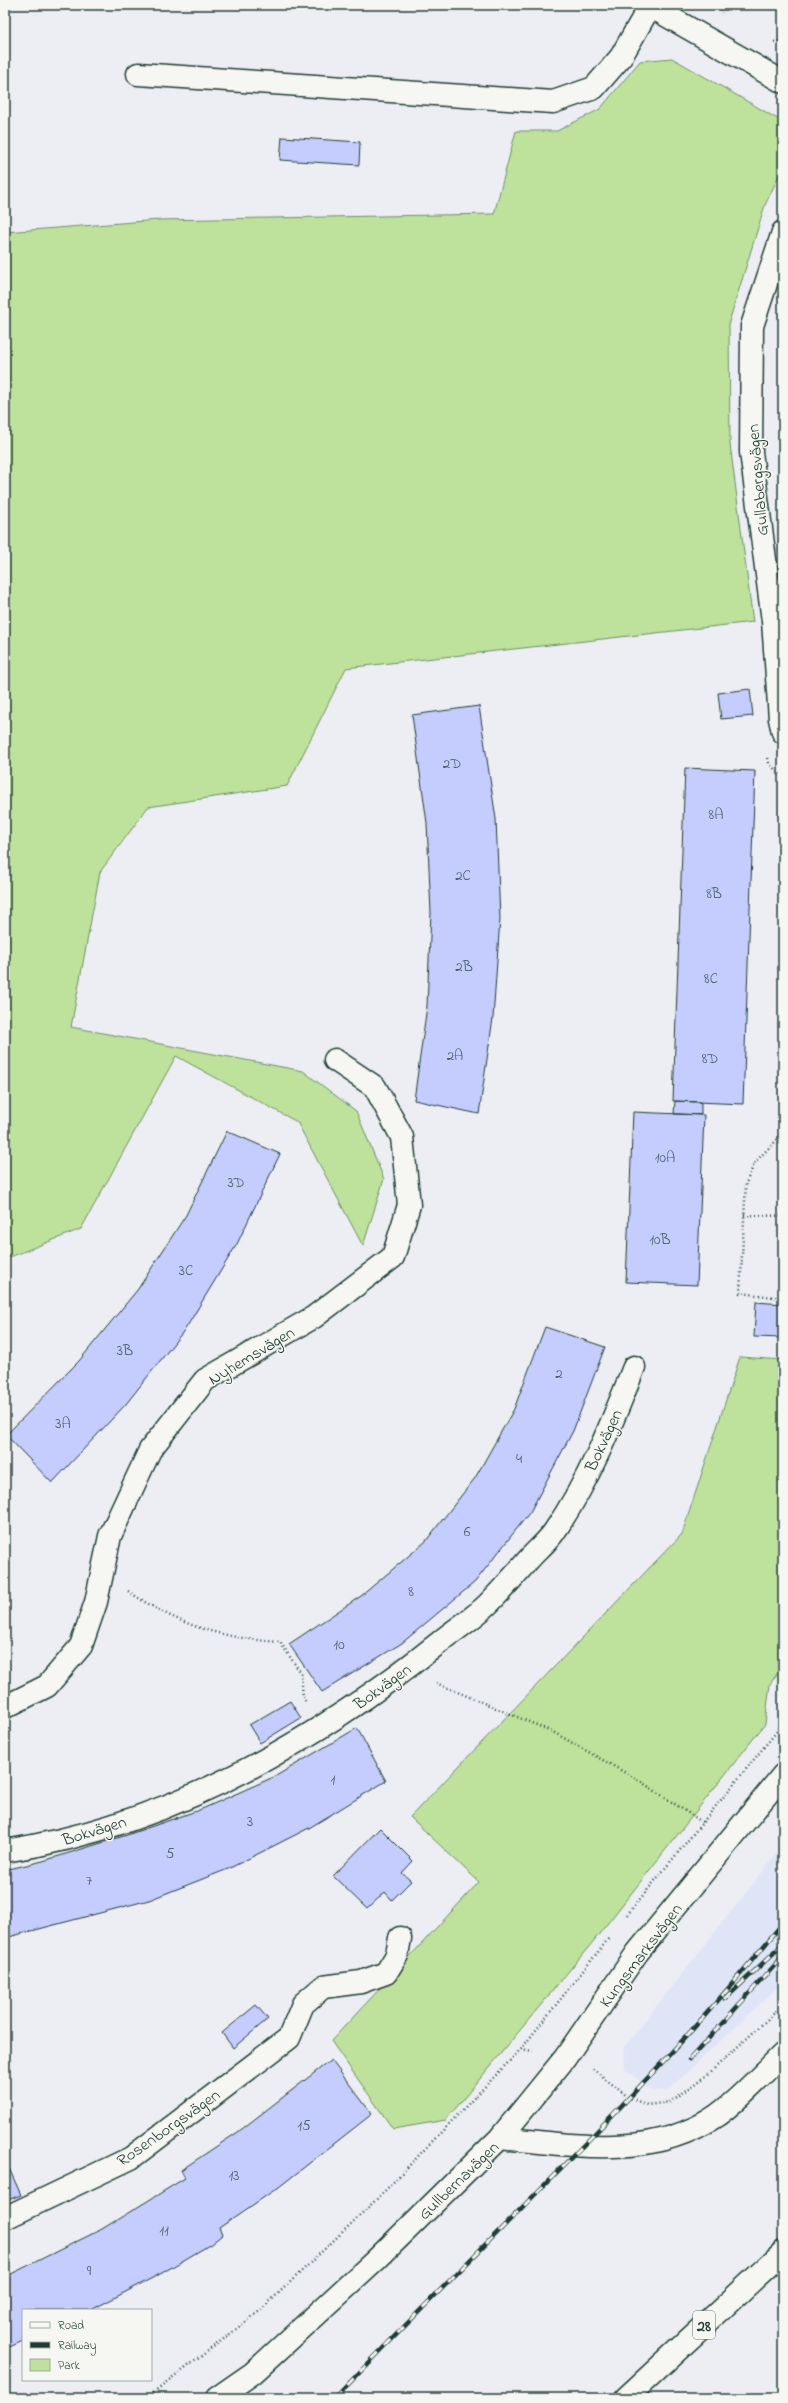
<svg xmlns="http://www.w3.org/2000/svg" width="788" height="2403" font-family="'Indie Flower',sans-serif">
  <rect width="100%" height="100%" fill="#eceef4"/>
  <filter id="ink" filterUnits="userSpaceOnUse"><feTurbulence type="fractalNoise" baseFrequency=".025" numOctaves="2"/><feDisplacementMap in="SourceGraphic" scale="8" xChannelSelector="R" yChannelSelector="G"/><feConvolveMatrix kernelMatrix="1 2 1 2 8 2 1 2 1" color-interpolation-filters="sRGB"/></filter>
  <g filter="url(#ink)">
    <!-- built -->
    <path fill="#e0e4f7" d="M 783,1846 L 783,1982 L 667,2091 L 652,2091 L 625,2069 L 624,2047 Z"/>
    <!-- green -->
    <path fill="#bee19b" stroke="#6e8f68" d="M 672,58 L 783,122 L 783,167 L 765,205 L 729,322 L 730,444 L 753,622 L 346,668 L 287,786 L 148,807 L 100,872 L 71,1027 L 303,1071 L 356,1111 L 384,1179 L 363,1246 L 297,1122 L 176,1056 L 81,1229 L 5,1259 L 5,232 L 159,220 L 494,214 L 516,131 L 557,131 L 600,109 L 640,61 Z
      M 740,1357 L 783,1360 L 783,1665 L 770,1684 L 765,1724 L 596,1938 L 446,2120 L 393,2129 L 331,2041 L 479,1882 L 410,1817 L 682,1534 Z"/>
    <!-- building -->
    <path fill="#c5ccfe" stroke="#1f3d34" d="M 282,137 L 360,142 L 359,165 L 280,160 Z
      M 750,689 L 753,716 L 721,719 L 718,693 Z
      M 479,706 L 496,819 L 500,919 L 493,1018 L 479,1114 L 414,1100 L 427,1006 L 431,913 L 427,823 L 412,715 Z
      M 685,768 L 755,771 L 743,1104 L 673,1101 Z
      M 675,1101 L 701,1102 L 701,1115 L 674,1114 Z
      M 633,1112 L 704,1115 L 697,1285 L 626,1282 Z
      M 227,1131 L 280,1154 L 237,1244 L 186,1328 L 126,1404 L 52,1483 L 6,1435 L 79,1361 L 138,1289 L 186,1215 Z
      M 756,1302 L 783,1304 L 783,1338 L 754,1337 Z
      M 545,1327 L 605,1347 L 573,1431 L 530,1512 L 475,1582 L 402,1643 L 322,1692 L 289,1644 L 361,1596 L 425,1542 L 475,1478 L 514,1409 Z
      M 290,1701 L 301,1718 L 260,1743 L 249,1725 Z
      M 357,1728 L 386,1781 L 309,1828 L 228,1869 L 149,1900 L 5,1938 L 5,1870 L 43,1861 L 124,1836 L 202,1809 L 276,1776 Z
      M 380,1828 L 413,1861 L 402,1873 L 411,1881 L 392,1900 L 385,1892 L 367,1909 L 333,1876 Z
      M 256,2005 L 268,2019 L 233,2048 L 222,2033 Z
      M 331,2060 L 372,2114 L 279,2187 L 219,2228 L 222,2235 L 211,2244 L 162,2273 L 91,2310 L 23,2310 L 23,2341 L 5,2349 L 5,2277 L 102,2229 L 185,2178 L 181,2170 L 238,2132 Z
      M 8,2166 L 21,2195 L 5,2201 L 5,2167 Z"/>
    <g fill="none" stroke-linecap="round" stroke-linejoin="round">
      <defs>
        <path id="minor" d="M 648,5 L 783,82
          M 138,74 L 553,102 L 594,88 L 621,57 L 650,6
          M 783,232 L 752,326 L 751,452 L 773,621 L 780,719 L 783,732
          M 5,1707 L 47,1686 L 81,1646 L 96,1602 L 110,1536 L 150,1450 L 205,1380 L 314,1317 L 393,1257 L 409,1205 L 402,1137 L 375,1087 L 335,1060
          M 5,1851 C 166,1826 314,1743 440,1642 C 456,1629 475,1617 489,1603 C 503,1589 516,1574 529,1559 C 537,1550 547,1542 554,1532 C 589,1481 612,1423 634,1367
          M 500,2138 C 573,2145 651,2160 716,2116 C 737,2102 763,2073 783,2054
          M 5,2218 L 131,2158 L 289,2038 L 303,2004 L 323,1987 L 361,1982 L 386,1973 L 397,1955 L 400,1938
          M 217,2398 L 253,2373 L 377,2259 L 500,2138 L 565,2058 L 637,1953 L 783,1775"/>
        <path id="highway" d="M 626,2398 L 783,2252"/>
      </defs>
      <!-- minor casing -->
      <use href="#minor" stroke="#1f3d34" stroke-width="25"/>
      <!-- highway casing -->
      <use href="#highway" stroke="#1f3d34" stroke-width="25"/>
      <!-- path -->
      <path stroke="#1f3d34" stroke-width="2.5" stroke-dasharray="1 3" stroke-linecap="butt" d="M 720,5 L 722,13
        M 774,42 L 783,40
        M 768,758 L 769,763 L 783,778
        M 783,1134 L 755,1162 L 746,1183 L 740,1293 L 783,1298
        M 744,1215 L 783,1216
        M 128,1591 C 178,1625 219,1638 280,1642 L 301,1673 L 303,1698 L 306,1702
        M 436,1683 L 553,1732 L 640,1781 L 702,1822
        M 627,1915 L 778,1730 L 783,1712
        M 521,2049 L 533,2051
        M 593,2069 L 628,2097 L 647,2105 L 670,2102 L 705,2077 L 783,2005
        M 147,2398 L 261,2310 L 378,2198 L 521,2049 L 609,1938"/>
      <!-- minor -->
      <use href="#minor" stroke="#f6f6f2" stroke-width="22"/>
      <!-- highway -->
      <use href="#highway" stroke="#f6f6f2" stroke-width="22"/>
      <defs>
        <path id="rail" d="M 725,1999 L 783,1944
          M 690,2059 L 783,1956
          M 335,2398 C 453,2274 577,2157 691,2031 C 723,1996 753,1959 783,1923"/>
      </defs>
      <!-- rail casing -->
      <use href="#rail" stroke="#1f3d34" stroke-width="4.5"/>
      <!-- rail -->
      <use href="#rail" stroke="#f6f6f2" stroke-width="3" stroke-dasharray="9" stroke-linecap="butt"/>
    </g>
  </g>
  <g text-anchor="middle" stroke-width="3" stroke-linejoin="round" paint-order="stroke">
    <!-- number labels -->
    <g font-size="15" fill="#486166">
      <text x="452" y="768">2D</text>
      <text x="716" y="819">8A</text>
      <text x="463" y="880">2C</text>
      <text x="714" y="898">8B</text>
      <text x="464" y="971">2B</text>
      <text x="711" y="983">8C</text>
      <text x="455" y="1060">2A</text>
      <text x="710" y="1063">8D</text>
      <text x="665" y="1162">10A</text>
      <text x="236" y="1187">3D</text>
      <text x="660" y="1244">10B</text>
      <text x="186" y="1275">3C</text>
      <text x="125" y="1355">3B</text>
      <text x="559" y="1378">2</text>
      <text x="63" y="1428">3A</text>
      <text x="519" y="1463">4</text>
      <text x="467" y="1536">6</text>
      <text x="411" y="1596">8</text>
      <text x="339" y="1649">10</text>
      <text x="333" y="1784">1</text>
      <text x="250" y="1826">3</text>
      <text x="170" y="1858">5</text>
      <text x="89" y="1885">7</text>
      <text x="304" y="2130">15</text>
      <text x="234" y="2180">13</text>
      <text x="164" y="2235">11</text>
      <text x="89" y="2275">9</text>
    </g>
    <!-- shield labels -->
    <rect fill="#f6f6f2" stroke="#60746d" stroke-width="1" x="693" y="2311" width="22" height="28" rx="3"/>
    <g font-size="16" font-weight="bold" fill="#1f3d34">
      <text x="704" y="2331">28</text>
    </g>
    <!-- street labels -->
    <g font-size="17" fill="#1f3d34" stroke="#f6f6f2">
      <text transform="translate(757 480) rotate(-95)" y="6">Gullabergsvägen</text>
      <text transform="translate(251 1355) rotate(-31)" y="6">Nyhemsvägen</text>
      <text transform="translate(603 1440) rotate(-65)" y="6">Bokvägen</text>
      <text transform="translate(382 1686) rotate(-36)" y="6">Bokvägen</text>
      <text transform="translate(94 1830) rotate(-17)" y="6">Bokvägen</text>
      <text transform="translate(640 1955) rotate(-53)" y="6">Kungsmarksvägen</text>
      <text transform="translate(168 2127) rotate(-35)" y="6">Rosenborgsvägen</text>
      <text transform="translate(458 2180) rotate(-44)" y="6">Gullbernavägen</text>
    </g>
  </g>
  <!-- margin -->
  <rect width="788" height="2403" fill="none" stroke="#f6f6f2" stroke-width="20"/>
  <rect x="10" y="10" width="768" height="2383" fill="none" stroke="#1f3d34" stroke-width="1.5" filter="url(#ink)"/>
  <!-- legend -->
  <rect x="22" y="2309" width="130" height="72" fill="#f6f6f2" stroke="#a0aca6"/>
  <rect x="30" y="2322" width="20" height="6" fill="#f6f6f2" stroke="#a0aca6"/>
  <text x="58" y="2329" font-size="12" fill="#1f3d34">Road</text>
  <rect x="30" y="2342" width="20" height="6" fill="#1f3d34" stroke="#a0aca6"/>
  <text x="58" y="2349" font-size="12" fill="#1f3d34">Railway</text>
  <rect x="30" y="2359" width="20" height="12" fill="#bee19b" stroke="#a0aca6"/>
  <text x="58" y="2369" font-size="12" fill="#1f3d34">Park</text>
</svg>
